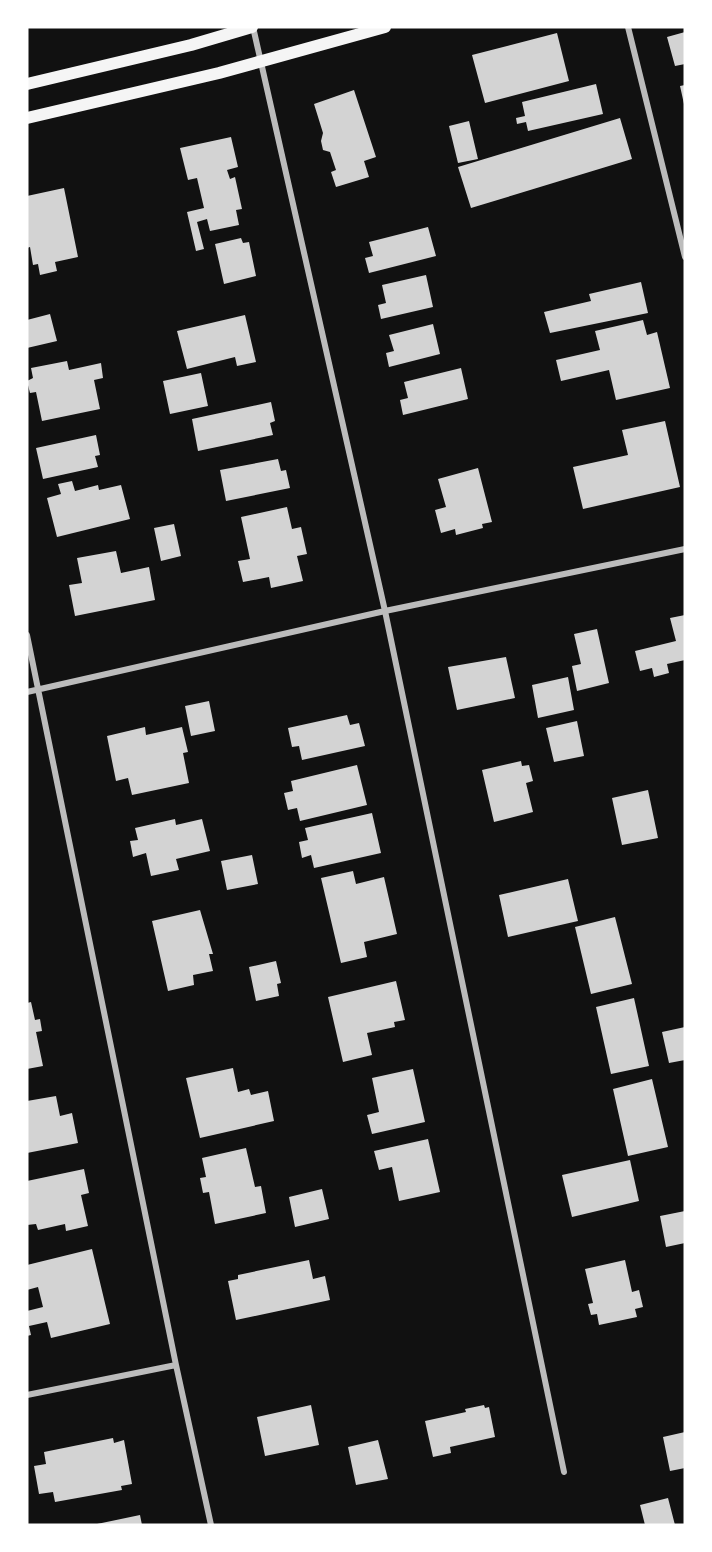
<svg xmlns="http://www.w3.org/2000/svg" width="712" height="1552" font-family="'Space Grotesk',sans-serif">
  <rect width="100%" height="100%" fill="#111"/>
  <!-- building -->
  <path fill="#d3d3d3" d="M 685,32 L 685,64 L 675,66 L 667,37 Z
    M 557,33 L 569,81 L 485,103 L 472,55 Z
    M 596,84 L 603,114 L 528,131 L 526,122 L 517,124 L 516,118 L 525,116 L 522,102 Z
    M 685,85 L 685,104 L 684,104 L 680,86 Z
    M 354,90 L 376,157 L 364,161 L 369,177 L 336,187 L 331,172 L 336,170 L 330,152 L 323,150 L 321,141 L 323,133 L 314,104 Z
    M 620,118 L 632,159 L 471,208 L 458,167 Z
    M 469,121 L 478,159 L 458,163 L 449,126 Z
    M 231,137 L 238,167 L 227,170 L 230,179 L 235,177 L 242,209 L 236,210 L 239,225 L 210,231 L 207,219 L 197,222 L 204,249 L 196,251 L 187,212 L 204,208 L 197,178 L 188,180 L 180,148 Z
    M 64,188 L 78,257 L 55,262 L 57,271 L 40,275 L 38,264 L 33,265 L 30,247 L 27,248 L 27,196 Z
    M 428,227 L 436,256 L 369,273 L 365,258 L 373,256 L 369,242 Z
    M 241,238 L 243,243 L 249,242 L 256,276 L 224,284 L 215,244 Z
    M 426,275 L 433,307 L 381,319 L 378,305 L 386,303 L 382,285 Z
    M 641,282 L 648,313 L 550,333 L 544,312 L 591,301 L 589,294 Z
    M 50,314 L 57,341 L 27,348 L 27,320 Z
    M 245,315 L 256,362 L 237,366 L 235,357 L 187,369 L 177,331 Z
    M 643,320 L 647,335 L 657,332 L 670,388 L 616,400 L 609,370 L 561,381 L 556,360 L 600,350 L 595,331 Z
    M 433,324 L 440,354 L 389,367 L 386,353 L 394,351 L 389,335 Z
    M 67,361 L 69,370 L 101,363 L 103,378 L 94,380 L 100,409 L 42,421 L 36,392 L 30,393 L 27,381 L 33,378 L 31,368 Z
    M 461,368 L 468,399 L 403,415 L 400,400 L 408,398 L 404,382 Z
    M 201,373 L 208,406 L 170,414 L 163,381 Z
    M 271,402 L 275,421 L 270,423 L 273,435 L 198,451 L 192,419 Z
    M 665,421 L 680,487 L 583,509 L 573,467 L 628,455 L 622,430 Z
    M 96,435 L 100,455 L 95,456 L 98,467 L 43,479 L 36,448 Z
    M 278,459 L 281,471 L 286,470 L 290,488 L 226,501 L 220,470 Z
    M 478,468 L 492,522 L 482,524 L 483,528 L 456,535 L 455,529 L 441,533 L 435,510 L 446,507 L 438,479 Z
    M 72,481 L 75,491 L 98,485 L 99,490 L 121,485 L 130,519 L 57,537 L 47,498 L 61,494 L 58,484 Z
    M 287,507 L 292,529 L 301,527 L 307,554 L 297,556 L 303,581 L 271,588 L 269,577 L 243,582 L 238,561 L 250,559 L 241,517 Z
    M 174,524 L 181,556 L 161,561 L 154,528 Z
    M 116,551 L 121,573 L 149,567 L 155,600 L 75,616 L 69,585 L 82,583 L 77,558 Z
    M 685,615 L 685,660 L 667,664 L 669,673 L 654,677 L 652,668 L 640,671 L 635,651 L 676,641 L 670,618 Z
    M 597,629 L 609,683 L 577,691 L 572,666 L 581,664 L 574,634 Z
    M 506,657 L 515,698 L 457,710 L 448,667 Z
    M 568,677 L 574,710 L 538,718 L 532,685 Z
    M 209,701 L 215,731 L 191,736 L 185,706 Z
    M 347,715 L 350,725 L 359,723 L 365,746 L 302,760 L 299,746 L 292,747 L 288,728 Z
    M 577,721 L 584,756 L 554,762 L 546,728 Z
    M 145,727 L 146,735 L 182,727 L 188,752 L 183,753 L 189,783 L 132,795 L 128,778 L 116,781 L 107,736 Z
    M 521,761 L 522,766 L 529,765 L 533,781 L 526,783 L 533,812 L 494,822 L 482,770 Z
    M 357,765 L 367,805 L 300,821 L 297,808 L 288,810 L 284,793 L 293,791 L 291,781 Z
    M 648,790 L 658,838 L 622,845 L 612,798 Z
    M 372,813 L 381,853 L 314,868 L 311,855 L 302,858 L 299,842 L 308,840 L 305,828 Z
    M 175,819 L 176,825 L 202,819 L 210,851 L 176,859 L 179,870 L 151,876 L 146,853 L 133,857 L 130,841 L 138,840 L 135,828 Z
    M 252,855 L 258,884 L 227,890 L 221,861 Z
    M 353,871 L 356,884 L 384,877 L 397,934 L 364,942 L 367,957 L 341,963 L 321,878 Z
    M 568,879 L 578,921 L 508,937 L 499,895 Z
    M 200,910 L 213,954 L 209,954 L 213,971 L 193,975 L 194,985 L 168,991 L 152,921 Z
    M 615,917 L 632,984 L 591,994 L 575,927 Z
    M 276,961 L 281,983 L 277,984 L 279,996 L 256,1001 L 249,967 Z
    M 396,981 L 405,1020 L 394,1022 L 395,1027 L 367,1033 L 372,1055 L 343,1062 L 328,997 Z
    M 634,998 L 649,1066 L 611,1074 L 596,1007 Z
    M 31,1002 L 35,1020 L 40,1019 L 42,1031 L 36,1032 L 43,1066 L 27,1069 L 27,1003 Z
    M 685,1027 L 685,1060 L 669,1063 L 662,1032 Z
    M 233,1068 L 238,1092 L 249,1089 L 251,1095 L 268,1091 L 274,1121 L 200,1138 L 186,1078 Z
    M 413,1069 L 425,1122 L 372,1134 L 367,1115 L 379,1112 L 372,1078 Z
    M 652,1079 L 668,1147 L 628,1156 L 613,1089 Z
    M 56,1096 L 60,1116 L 72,1113 L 78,1143 L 27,1153 L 27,1101 Z
    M 428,1139 L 440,1192 L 399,1201 L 392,1167 L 379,1170 L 374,1151 Z
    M 246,1148 L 255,1187 L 261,1186 L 266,1213 L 215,1224 L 209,1192 L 203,1193 L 200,1178 L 206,1177 L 202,1158 Z
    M 630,1160 L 639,1201 L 572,1217 L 562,1175 Z
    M 84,1169 L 89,1193 L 81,1195 L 88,1226 L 66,1231 L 65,1224 L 38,1230 L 36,1224 L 27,1225 L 27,1181 Z
    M 322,1189 L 329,1219 L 295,1227 L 289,1197 Z
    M 685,1211 L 685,1243 L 666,1247 L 660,1216 Z
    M 92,1249 L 110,1324 L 51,1338 L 47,1322 L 29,1326 L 31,1335 L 27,1336 L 27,1311 L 43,1307 L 38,1287 L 27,1290 L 27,1265 Z
    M 309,1260 L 313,1279 L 325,1276 L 330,1300 L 236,1320 L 228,1281 L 238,1279 L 238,1275 Z
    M 625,1260 L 632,1292 L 639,1290 L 643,1307 L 635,1309 L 637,1317 L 599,1325 L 597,1314 L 591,1315 L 588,1304 L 593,1303 L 585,1269 Z
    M 311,1405 L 319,1445 L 265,1456 L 257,1417 Z
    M 484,1405 L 485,1408 L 489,1407 L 495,1437 L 450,1447 L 451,1453 L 433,1457 L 425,1421 L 466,1412 L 465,1409 Z
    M 685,1432 L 685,1468 L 670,1471 L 663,1437 Z
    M 113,1438 L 114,1443 L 124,1440 L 132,1484 L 121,1486 L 122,1490 L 55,1502 L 53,1492 L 39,1494 L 34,1466 L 46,1464 L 44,1452 Z
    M 378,1440 L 388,1479 L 356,1485 L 348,1447 Z
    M 668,1498 L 675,1525 L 645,1525 L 640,1505 Z
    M 140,1515 L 142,1525 L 97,1525 L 97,1524 Z"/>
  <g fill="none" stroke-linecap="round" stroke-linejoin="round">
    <!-- minor -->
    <path stroke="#bcbcbc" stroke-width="6" d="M 253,27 L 385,611 L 564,1472
      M 628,27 L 685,257
      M 27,635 L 176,1365 L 211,1525
      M 27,692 L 385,611 L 685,549
      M 27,1395 L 176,1365"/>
    <!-- secondary -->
    <path stroke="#f5f5f5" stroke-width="12" d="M 27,84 L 191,45 L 252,27
      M 27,118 L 219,73 L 385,27"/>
  </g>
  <!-- border -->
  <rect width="712" height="1552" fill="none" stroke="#ffffff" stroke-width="57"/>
</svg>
